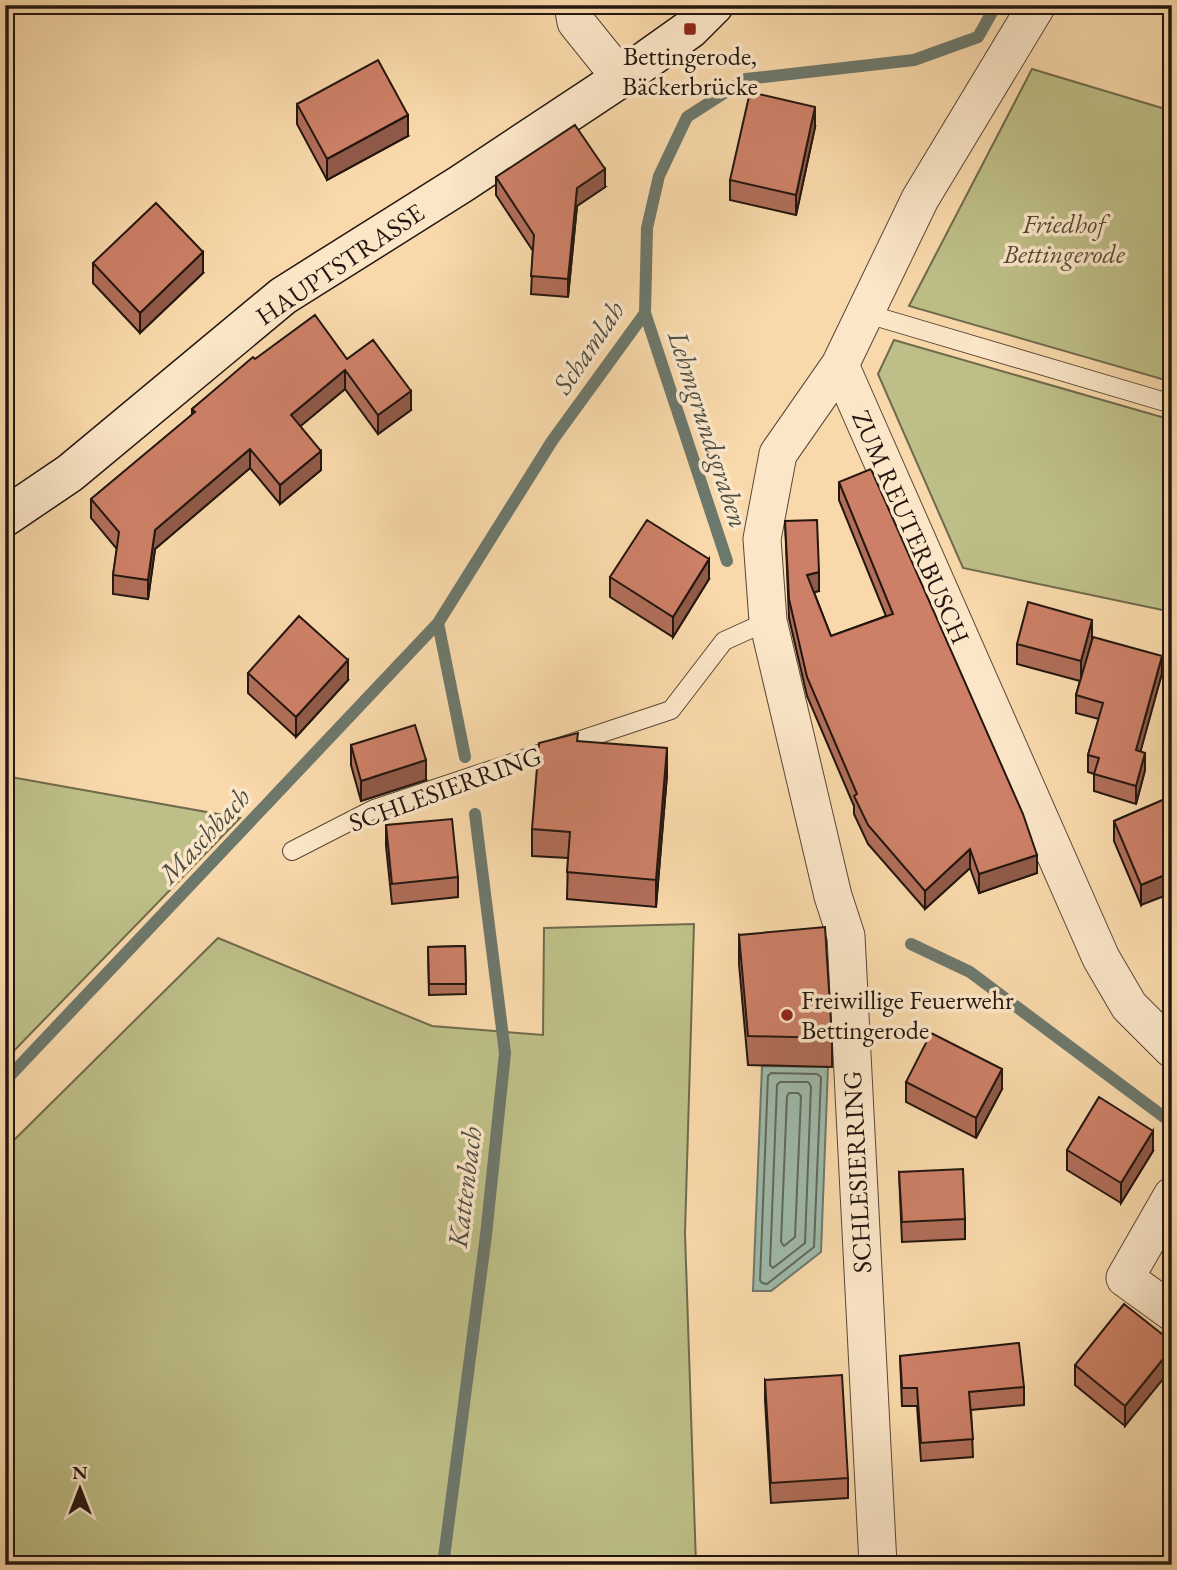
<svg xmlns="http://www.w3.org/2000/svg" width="1177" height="1570" font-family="'EB Garamond',serif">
  <rect width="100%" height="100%" fill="#f9d9ab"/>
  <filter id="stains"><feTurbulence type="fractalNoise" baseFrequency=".00286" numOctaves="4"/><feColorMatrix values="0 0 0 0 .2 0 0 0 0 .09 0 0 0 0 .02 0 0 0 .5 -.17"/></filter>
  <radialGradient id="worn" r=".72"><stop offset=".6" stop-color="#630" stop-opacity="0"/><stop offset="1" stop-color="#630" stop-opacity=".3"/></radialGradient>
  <!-- green -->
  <path fill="#bebf88" stroke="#706a4c" stroke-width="2" d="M 1032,69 L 1172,111 L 1172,382 L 909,306 Z
    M 894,340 L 1172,420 L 1172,612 L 963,568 L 878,374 Z
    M 5,776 L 240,818 L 5,1060 Z
    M 694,924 L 685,1233 L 696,1565 L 5,1565 L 5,1149 L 218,938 L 432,1026 L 543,1035 L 544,928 Z"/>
  <!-- water -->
  <path fill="#9ebaaa" stroke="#6d786c" stroke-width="2" d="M 762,1066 L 828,1067 L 821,1252 L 771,1291 L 753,1291 Z"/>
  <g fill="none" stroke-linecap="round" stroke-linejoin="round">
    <!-- shore -->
    <path stroke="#60685c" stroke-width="2" d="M 771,1073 L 817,1074 L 821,1077 L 814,1247 L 767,1284 L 762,1283 L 760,1280 L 768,1076 Z
      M 780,1082 L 808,1082 L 811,1086 L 805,1243 L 773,1268 L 770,1265 L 777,1085 Z
      M 789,1093 L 798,1093 L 801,1096 L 795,1237 L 784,1246 L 781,1242 L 787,1096 Z"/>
    <!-- stream -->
    <path stroke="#6d786c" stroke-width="12" d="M 645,313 L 727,561
      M 438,623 L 465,757
      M 911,944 L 970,972 L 1172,1123
      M 5,1081 L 438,623 L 552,441 L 645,313 L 647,228 L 659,176 L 687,117 L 746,79 L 914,60 L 978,37 L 996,5
      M 443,1565 L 486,1235 L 505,1053 L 475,814"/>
    <defs>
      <path id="lane" d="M 864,313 L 1172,404
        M 292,851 L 374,809 L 671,710 L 724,641 L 768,621"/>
      <path id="street" d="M 573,5 L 576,22 L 621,78
        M 1037,5 L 920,199 L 840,365 L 1101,958 L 1129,1006 L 1172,1049
        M 840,365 L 778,454 L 762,539 L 768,621 L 833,896 L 846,936 L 878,1565
        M 1172,1196 L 1125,1278 L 1172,1312"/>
      <path id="secondary" d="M 5,517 L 70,473 L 283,296 L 461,184 L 621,78 L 690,29 L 714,5"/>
    </defs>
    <!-- lane casing -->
    <use href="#lane" stroke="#584736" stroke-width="20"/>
    <!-- street casing -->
    <use href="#street" stroke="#584736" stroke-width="39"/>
    <!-- secondary casing -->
    <use href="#secondary" stroke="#23160f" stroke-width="41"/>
    <!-- lane -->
    <use href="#lane" stroke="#fbe6c8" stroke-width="18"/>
    <!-- street -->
    <use href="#street" stroke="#fbe6c8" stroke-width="37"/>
    <!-- secondary -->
    <use href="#secondary" stroke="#fbe6c8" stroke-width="38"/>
  </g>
  <!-- wall -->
  <path fill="#b06e59" stroke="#23160f" stroke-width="2" d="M 297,104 L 408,136 L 327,180 L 297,124 Z
    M 815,127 L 796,215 L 730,200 L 730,180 Z
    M 496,177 L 605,187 L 577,206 L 568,297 L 531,294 L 533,251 L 496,195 Z
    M 93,263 L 203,273 L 140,333 L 93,283 Z
    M 255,359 L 347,359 L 411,410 L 378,434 L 345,389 L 300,426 L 321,470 L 280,504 L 250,468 L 155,549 L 148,599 L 113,594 L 113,575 L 117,549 L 91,518 L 91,499 L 192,415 L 192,409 Z
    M 839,482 L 1037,873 L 979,893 L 970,868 L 925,909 L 868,844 L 854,814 L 854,806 L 807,696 L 789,618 L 785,521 L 819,591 L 814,592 L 831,636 L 886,616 L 839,500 Z
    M 610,577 L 709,579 L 673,637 L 610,597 Z
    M 1092,640 L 1162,673 L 1140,751 L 1145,770 L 1136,804 L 1094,791 L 1094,774 L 1088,772 L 1088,755 L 1099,719 L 1076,713 L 1076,695 L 1080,681 L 1017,664 L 1017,644 Z
    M 248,673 L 348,680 L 296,737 L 248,693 Z
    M 578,741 L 667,775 L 656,907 L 567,899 L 568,858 L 532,856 L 532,829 Z
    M 351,745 L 426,780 L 361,801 L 351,765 Z
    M 1172,796 L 1141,905 L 1114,841 L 1114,821 Z
    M 386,825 L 458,877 L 458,897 L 392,904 L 386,846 Z
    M 739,935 L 832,1038 L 832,1067 L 748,1065 L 739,964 Z
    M 465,946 L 466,994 L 429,995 L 428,947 Z
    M 906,1082 L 1002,1089 L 976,1138 L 906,1102 Z
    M 1067,1150 L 1153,1151 L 1121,1203 L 1067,1170 Z
    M 899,1172 L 965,1219 L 965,1239 L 902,1242 Z
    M 1172,1342 L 1125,1426 L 1075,1385 L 1075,1365 Z
    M 900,1356 L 1024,1387 L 1024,1405 L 971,1410 L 973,1457 L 921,1461 L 917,1406 L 902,1406 Z
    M 765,1380 L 848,1478 L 848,1498 L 771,1503 L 765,1400 Z"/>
  <!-- shaded-wall -->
  <path fill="#905a48" stroke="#23160f" stroke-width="2" d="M 815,107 L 815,127 L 796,215 L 796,195 Z
    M 408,115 L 408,136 L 327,180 L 327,159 Z
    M 605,169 L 605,187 L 577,206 L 568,297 L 568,279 L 577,188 Z
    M 203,252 L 203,273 L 140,333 L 140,313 Z
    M 345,370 L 345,389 L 291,434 L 291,415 Z
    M 411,391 L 411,410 L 378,434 L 378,415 Z
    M 250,449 L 250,468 L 155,549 L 148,599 L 148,580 L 155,530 Z
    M 321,451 L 321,470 L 280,504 L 280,485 Z
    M 709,559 L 709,579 L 673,637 L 673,617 Z
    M 819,572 L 819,591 L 807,594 L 807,575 Z
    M 1092,620 L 1092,640 L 1081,681 L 1081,661 Z
    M 1162,656 L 1162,673 L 1136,768 L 1136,750 Z
    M 348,660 L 348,680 L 296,737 L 296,717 Z
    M 667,748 L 667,775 L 656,907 L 656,880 Z
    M 1145,753 L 1145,770 L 1136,804 L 1136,786 Z
    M 426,760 L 426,780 L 361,801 L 361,781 Z
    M 970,849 L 970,868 L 925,909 L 925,891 Z
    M 1037,855 L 1037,873 L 979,893 L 979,874 Z
    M 1172,872 L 1172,893 L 1141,905 L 1141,885 Z
    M 1002,1069 L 1002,1089 L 976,1138 L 976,1118 Z
    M 1153,1131 L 1153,1151 L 1121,1203 L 1121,1183 Z
    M 1172,1348 L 1172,1368 L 1125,1426 L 1125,1406 Z"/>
  <!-- building -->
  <path fill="#cd8067" stroke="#23160f" stroke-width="2" d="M 378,60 L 408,115 L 327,159 L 297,104 Z
    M 750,92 L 815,107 L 796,195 L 730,180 Z
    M 575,125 L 605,169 L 577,188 L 568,279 L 531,276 L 534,235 L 496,177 Z
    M 156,203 L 203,252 L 140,313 L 93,263 Z
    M 315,315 L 347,359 L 373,340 L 411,391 L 378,415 L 345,370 L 291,415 L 321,451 L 280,485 L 250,449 L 155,530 L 148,580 L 113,575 L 119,532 L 91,499 L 195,412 L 192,409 L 253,357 L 255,359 Z
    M 871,469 L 1023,814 L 1037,855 L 979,874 L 970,849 L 925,891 L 868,825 L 854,796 L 857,794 L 807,677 L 789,599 L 785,521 L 817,520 L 819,572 L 807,575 L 831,636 L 893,614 L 839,482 Z
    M 647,520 L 709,559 L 673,617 L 610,577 Z
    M 1028,602 L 1092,620 L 1081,661 L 1017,644 Z
    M 299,616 L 348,660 L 296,717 L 248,673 Z
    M 1093,637 L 1162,656 L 1136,750 L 1145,753 L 1136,786 L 1094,774 L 1099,758 L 1088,755 L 1103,703 L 1076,695 Z
    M 415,725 L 426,760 L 361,781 L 351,745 Z
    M 578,733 L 577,741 L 667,748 L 656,880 L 567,872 L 570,832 L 532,829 L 539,743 Z
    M 1172,796 L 1172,872 L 1141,885 L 1114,821 Z
    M 452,819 L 458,877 L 392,884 L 386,825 Z
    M 825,927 L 832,1038 L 748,1036 L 739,935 Z
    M 465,946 L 466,984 L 429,984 L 428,947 Z
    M 931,1033 L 1002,1069 L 976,1118 L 906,1082 Z
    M 1099,1097 L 1153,1131 L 1121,1183 L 1067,1150 Z
    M 963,1169 L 965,1219 L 902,1222 L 899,1172 Z
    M 1124,1304 L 1172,1342 L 1172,1348 L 1125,1406 L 1075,1365 Z
    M 1019,1343 L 1024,1387 L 969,1392 L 973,1439 L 921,1443 L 917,1388 L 902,1388 L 900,1356 Z
    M 842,1375 L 848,1478 L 771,1483 L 765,1380 Z
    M 853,1561 L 853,1565 L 781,1565 L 781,1564 Z
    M 1172,1563 L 1172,1565 L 1147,1565 Z"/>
  <!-- markers -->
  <g fill="#8f2418" stroke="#fbe6c8" stroke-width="2.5">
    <rect x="683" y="22" width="14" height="14" rx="3.5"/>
    <circle cx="787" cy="1015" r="7"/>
  </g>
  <g text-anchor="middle" stroke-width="7" stroke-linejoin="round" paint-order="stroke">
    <!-- poi labels -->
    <g font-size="26" fill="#23160f" stroke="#fbe6c8">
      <text x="690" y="65">Bettingerode,<tspan x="690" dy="30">Bäckerbrücke</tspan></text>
      <text x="801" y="1009" text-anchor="start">Freiwillige Feuerwehr<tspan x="801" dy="30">Bettingerode</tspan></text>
    </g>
    <!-- park labels -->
    <g font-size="26" font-style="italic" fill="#524933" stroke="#fbe6c8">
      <text x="1064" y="233">Friedhof<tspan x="1064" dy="30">Bettingerode</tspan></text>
    </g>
    <!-- street labels -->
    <g font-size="26" fill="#23160f" stroke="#fbe6c8">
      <text transform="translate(340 264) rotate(-34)" y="9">HAUPTSTRASSE</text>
      <text transform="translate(911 527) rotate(66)" y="9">ZUM REUTERBUSCH</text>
      <text transform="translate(445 789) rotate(-20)" y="9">SCHLESIERRING</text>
      <text transform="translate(857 1172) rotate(-93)" y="9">SCHLESIERRING</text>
    </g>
    <!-- water labels -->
    <g font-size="28" font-style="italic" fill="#4e4f45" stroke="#fbe6c8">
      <text transform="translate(588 347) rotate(-56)" y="10">Schamlah</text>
      <text transform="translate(709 429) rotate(72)" y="10">Lehmgrundsgraben</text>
      <text transform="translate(204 835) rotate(-47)" y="10">Maschbach</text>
      <text transform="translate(464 1187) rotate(-83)" y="10">Kattenbach</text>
    </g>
  </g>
  <!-- margin -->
  <rect width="1177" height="1570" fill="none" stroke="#f9d9ab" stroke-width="28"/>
  <rect x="7" y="7" width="1163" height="1556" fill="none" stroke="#23160f" stroke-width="3.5"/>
  <rect x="14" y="14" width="1149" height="1542" fill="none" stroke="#23160f" stroke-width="2"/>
  <!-- north arrow -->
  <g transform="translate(80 1489)" stroke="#fbe6c8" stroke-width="5" paint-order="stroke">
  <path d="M0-5L12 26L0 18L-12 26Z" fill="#23160f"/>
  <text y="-10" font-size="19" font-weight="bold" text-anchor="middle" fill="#23160f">N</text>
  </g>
  <rect width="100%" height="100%" filter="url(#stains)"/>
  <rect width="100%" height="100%" fill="url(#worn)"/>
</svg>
